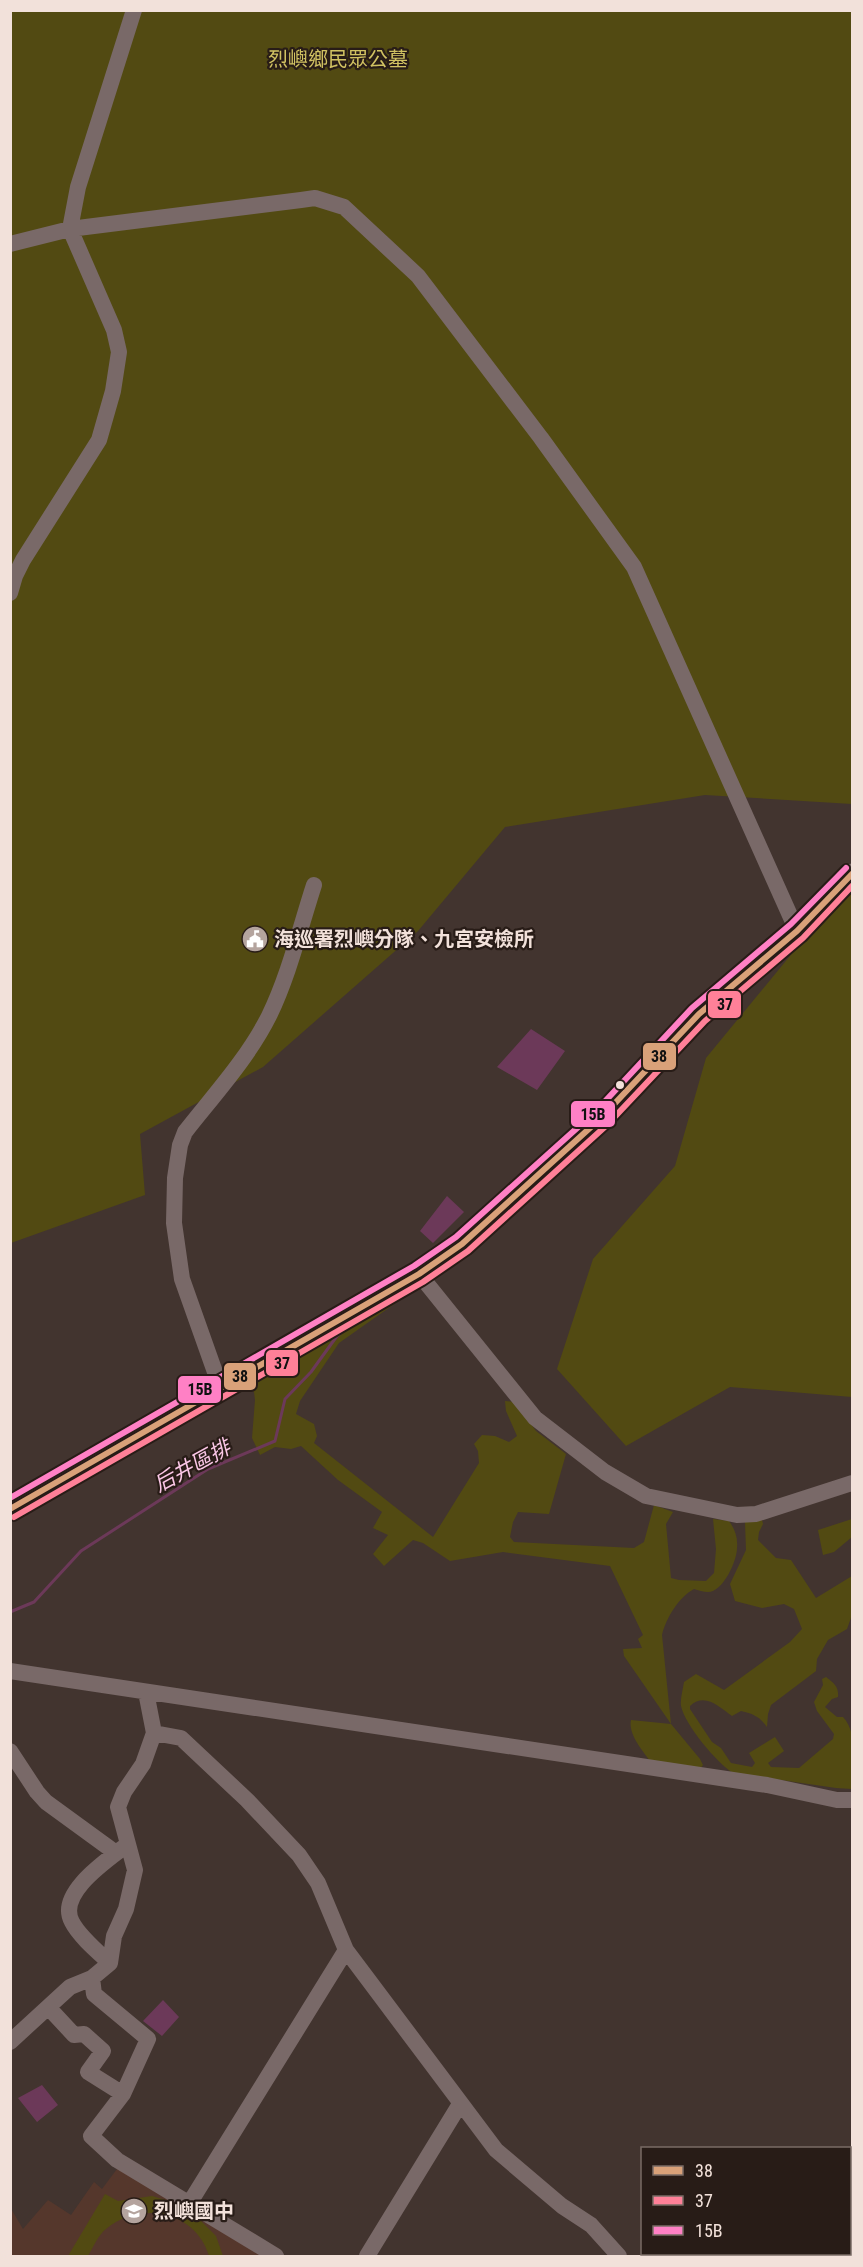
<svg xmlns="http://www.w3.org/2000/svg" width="863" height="2267" font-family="'Roboto Condensed','Noto Sans TC',sans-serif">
  <rect width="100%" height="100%" fill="#42342f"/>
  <!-- built -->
  <path fill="#55372c" d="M 120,2165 L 262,2253 L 260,2256 L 11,2256 L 10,2207 L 23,2229 L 48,2200 L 71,2215 L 94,2182 L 102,2189 Z"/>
  <!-- green -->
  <path fill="#524a12" d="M 10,11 L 852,11 L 852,804 L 705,795 L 505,827 L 418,931 L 263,1067 L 140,1134 L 145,1195 L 11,1243 Z
    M 852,885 L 852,1397 L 730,1387 L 626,1446 L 557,1369 L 593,1259 L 675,1166 L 706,1058 L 822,917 Z
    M 413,1286 L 417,1288 L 339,1343 L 300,1401 L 296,1414 L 314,1424 L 317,1436 L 314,1443 L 433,1537 L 479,1463 L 478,1451 L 474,1444 L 482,1435 L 495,1436 L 509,1442 L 517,1436 L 506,1411 L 505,1401 L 515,1402 L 536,1431 L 566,1454 L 549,1514 L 518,1512 L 513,1522 L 510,1537 L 514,1542 L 634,1548 L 644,1542 L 654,1505 L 673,1512 L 666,1524 L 671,1578 L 679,1580 L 706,1581 L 714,1573 L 716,1549 L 713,1519 L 729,1521 C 735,1529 738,1538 737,1548 C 737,1561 723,1592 708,1592 C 704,1592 698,1590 694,1589 C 679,1597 666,1618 662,1635 L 671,1724 L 700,1759 L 703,1765 L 700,1769 L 650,1761 C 642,1750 628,1734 631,1720 L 671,1724 L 624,1656 L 623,1649 L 642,1648 L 638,1639 L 643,1635 L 610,1566 L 503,1552 L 450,1561 L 423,1543 L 413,1540 L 384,1566 L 373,1554 L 388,1535 L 373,1528 L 382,1512 L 338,1480 L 301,1446 L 291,1449 L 275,1447 L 260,1455 L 252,1438 L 255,1400 L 254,1392 L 244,1386 Z
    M 852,1519 L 852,1537 L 834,1552 L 823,1555 L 818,1530 Z
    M 762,1520 L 763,1524 L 759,1532 L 758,1540 L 776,1558 L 791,1560 L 816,1598 L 852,1576 L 852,1615 L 847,1629 L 828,1640 L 817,1659 L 816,1671 L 771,1705 L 768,1714 L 767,1727 C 760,1717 754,1714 741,1711 L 732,1716 C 719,1707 705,1692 690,1706 L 690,1709 L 712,1742 L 721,1748 L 731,1763 L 752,1767 L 755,1763 L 749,1753 L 775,1737 L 784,1751 L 768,1763 L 771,1767 L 799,1768 L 833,1739 L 834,1734 L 817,1711 L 814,1702 L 823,1685 L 822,1679 L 826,1677 C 834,1683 839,1687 838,1697 L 832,1699 L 825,1707 L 837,1717 L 843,1717 C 859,1734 852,1766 852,1789 L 836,1788 L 733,1773 C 717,1763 685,1725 681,1706 C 680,1699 683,1689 684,1682 L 696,1674 L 724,1690 L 790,1642 L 802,1629 L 794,1609 L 784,1604 L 762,1608 L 735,1601 L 730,1584 L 746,1550 L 745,1522 Z
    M 105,2194 L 118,2201 L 152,2196 L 186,2206 L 216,2236 L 223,2256 L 209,2256 C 196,2211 140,2200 106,2229 C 98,2235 93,2248 88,2256 L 68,2256 Z"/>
  <!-- water -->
  <path fill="#6c3959" d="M 531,1029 L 565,1051 L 537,1090 L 497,1067 Z
    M 447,1196 L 464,1212 L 433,1243 L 420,1231 Z
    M 163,2000 L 179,2017 L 162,2036 L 143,2021 Z
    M 42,2085 L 58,2105 L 37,2122 L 18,2098 Z"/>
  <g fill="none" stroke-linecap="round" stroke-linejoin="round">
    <!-- stream -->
    <path stroke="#6c3959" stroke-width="3" d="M 10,1612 L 34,1602 L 81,1551 L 208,1469 L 275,1441 L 285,1399 L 311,1372 L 337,1336 L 349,1326"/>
    <!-- minor -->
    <path stroke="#796968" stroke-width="16" d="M 10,244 L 70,229 L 301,200 L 315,198 L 344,207 L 418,276 L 541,438 L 634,567 L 797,931
      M 10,593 L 15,576 L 23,560 L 99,440 L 113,391 L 119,352 L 114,330 L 70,229 L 78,187 L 134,10
      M 419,1274 L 535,1418 L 605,1472 L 646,1496 L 737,1515 L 756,1514 L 852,1483
      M 221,1389 L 182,1279 L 174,1223 L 175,1178 L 180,1145 L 185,1132 C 214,1095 248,1058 269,1016 C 289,975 300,928 314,885
      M 10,1671 L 767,1785 L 837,1800 L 852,1800
      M 154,1733 L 181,1738 L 247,1800 L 299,1855 L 318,1883 L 346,1950 L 496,2150 L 562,2206 L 591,2225 L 619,2256
      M 10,1751 L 37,1792 L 46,1802 L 116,1853
      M 110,1963 C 98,1952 79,1936 72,1922 C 56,1893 109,1859 128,1844
      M 92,1978 L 94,1994 L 148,2039 L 123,2094 L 91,2136 L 117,2160 L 276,2256
      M 48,2007 L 74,2035 L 84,2034 L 103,2051 L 88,2072 L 123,2094
      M 10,2042 L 70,1987 L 92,1978 L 110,1963 L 114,1936 L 126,1909 L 135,1870 L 118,1807 L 124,1792 L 143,1764 L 154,1733 L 146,1692
      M 189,2204 L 346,1950
      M 367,2256 L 460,2104"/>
    <!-- major -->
    <path stroke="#827170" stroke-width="21" d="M 10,1509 L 419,1274 L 462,1244 L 602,1117 L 699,1014 L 797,931 L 852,874"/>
    <defs>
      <path id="bus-1" d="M 10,1509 L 419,1274 L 462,1244 L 602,1117 L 699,1014 L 797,931 L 852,874"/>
      <path id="bus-2" d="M 14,1517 L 423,1282 L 468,1251 L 608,1124 L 705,1021 L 803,938 L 852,886"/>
      <path id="bus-3" d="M 10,1498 L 414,1266 L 456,1237 L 596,1111 L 692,1008 L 791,924 L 846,868"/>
    </defs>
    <!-- bus-1 casing -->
    <use href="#bus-1" stroke="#281c17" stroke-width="10"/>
    <!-- bus-2 casing -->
    <use href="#bus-2" stroke="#281c17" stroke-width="10"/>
    <!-- bus-3 casing -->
    <use href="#bus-3" stroke="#281c17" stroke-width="10"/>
    <!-- bus-1 -->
    <use href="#bus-1" stroke="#d9a179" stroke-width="6"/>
    <!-- bus-2 -->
    <use href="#bus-2" stroke="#ff8098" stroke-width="6"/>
    <!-- bus-3 -->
    <use href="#bus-3" stroke="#ff80c5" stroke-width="6"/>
  </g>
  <!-- icons -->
  <defs>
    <symbol id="civic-disc" viewBox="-11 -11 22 22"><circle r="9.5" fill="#b4a49e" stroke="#281c17"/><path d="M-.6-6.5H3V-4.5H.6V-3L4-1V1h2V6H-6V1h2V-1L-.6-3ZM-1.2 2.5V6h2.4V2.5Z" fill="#fff"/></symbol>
    <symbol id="school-disc" viewBox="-11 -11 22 22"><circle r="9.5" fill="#b4a49e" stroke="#281c17"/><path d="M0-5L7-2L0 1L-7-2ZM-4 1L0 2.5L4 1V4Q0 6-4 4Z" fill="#fff"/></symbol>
  </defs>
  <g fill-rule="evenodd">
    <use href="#civic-disc" x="240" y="924" width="30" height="30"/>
    <use href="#school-disc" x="119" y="2196" width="30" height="30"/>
  </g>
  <!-- markers -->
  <circle fill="#f2e1da" stroke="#281c17" stroke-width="2" cx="620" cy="1085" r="5"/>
  <g text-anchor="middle" stroke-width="4.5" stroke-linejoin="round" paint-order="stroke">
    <!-- park labels -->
    <g font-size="20" fill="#d1c262" stroke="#281c17">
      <text x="338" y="66">烈嶼鄉民眾公墓</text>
    </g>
    <!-- poi labels -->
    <g font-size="20" font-weight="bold" fill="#f2e1da" stroke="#281c17" text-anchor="start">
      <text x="274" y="946">海巡署烈嶼分隊、九宮安檢所</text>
      <text x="154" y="2218">烈嶼國中</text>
    </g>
    <!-- water labels -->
    <g font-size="21" font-style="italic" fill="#fbc7e7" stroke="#281c17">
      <text transform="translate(192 1466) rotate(-29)" y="7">后井區排</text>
    </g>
  </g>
  <g stroke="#281c17" stroke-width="2">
    <rect x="707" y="990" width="35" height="29" rx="6" fill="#ff8098"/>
    <rect x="642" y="1042" width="35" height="29" rx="6" fill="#d9a179"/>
    <rect x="570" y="1100" width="46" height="28" rx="6" fill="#ff80c5"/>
    <rect x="265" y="1349" width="34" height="28" rx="6" fill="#ff8098"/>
    <rect x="223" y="1362" width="34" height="29" rx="6" fill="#d9a179"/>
    <rect x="177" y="1375" width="45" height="29" rx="6" fill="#ff80c5"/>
  </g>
  <g font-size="16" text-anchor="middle" font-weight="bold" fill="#111">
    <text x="725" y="1010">37</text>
    <text x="659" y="1062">38</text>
    <text x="593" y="1120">15B</text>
    <text x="282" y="1369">37</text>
    <text x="240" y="1382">38</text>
    <text x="200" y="1395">15B</text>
  </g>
  <!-- border -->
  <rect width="863" height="2267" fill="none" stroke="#f2e1da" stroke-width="24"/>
  <!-- legend -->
  <rect x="641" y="2147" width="210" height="108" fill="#281c17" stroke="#796b65" stroke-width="1.5"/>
  <rect x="653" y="2166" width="30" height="9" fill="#d9a179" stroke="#796b65" stroke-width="1.5"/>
  <text x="695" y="2177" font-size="18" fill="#f2e1da">38</text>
  <rect x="653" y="2196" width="30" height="9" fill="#ff8098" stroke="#796b65" stroke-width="1.5"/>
  <text x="695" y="2207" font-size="18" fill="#f2e1da">37</text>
  <rect x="653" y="2226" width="30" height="9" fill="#ff80c5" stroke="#796b65" stroke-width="1.5"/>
  <text x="695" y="2237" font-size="18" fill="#f2e1da">15B</text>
</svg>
